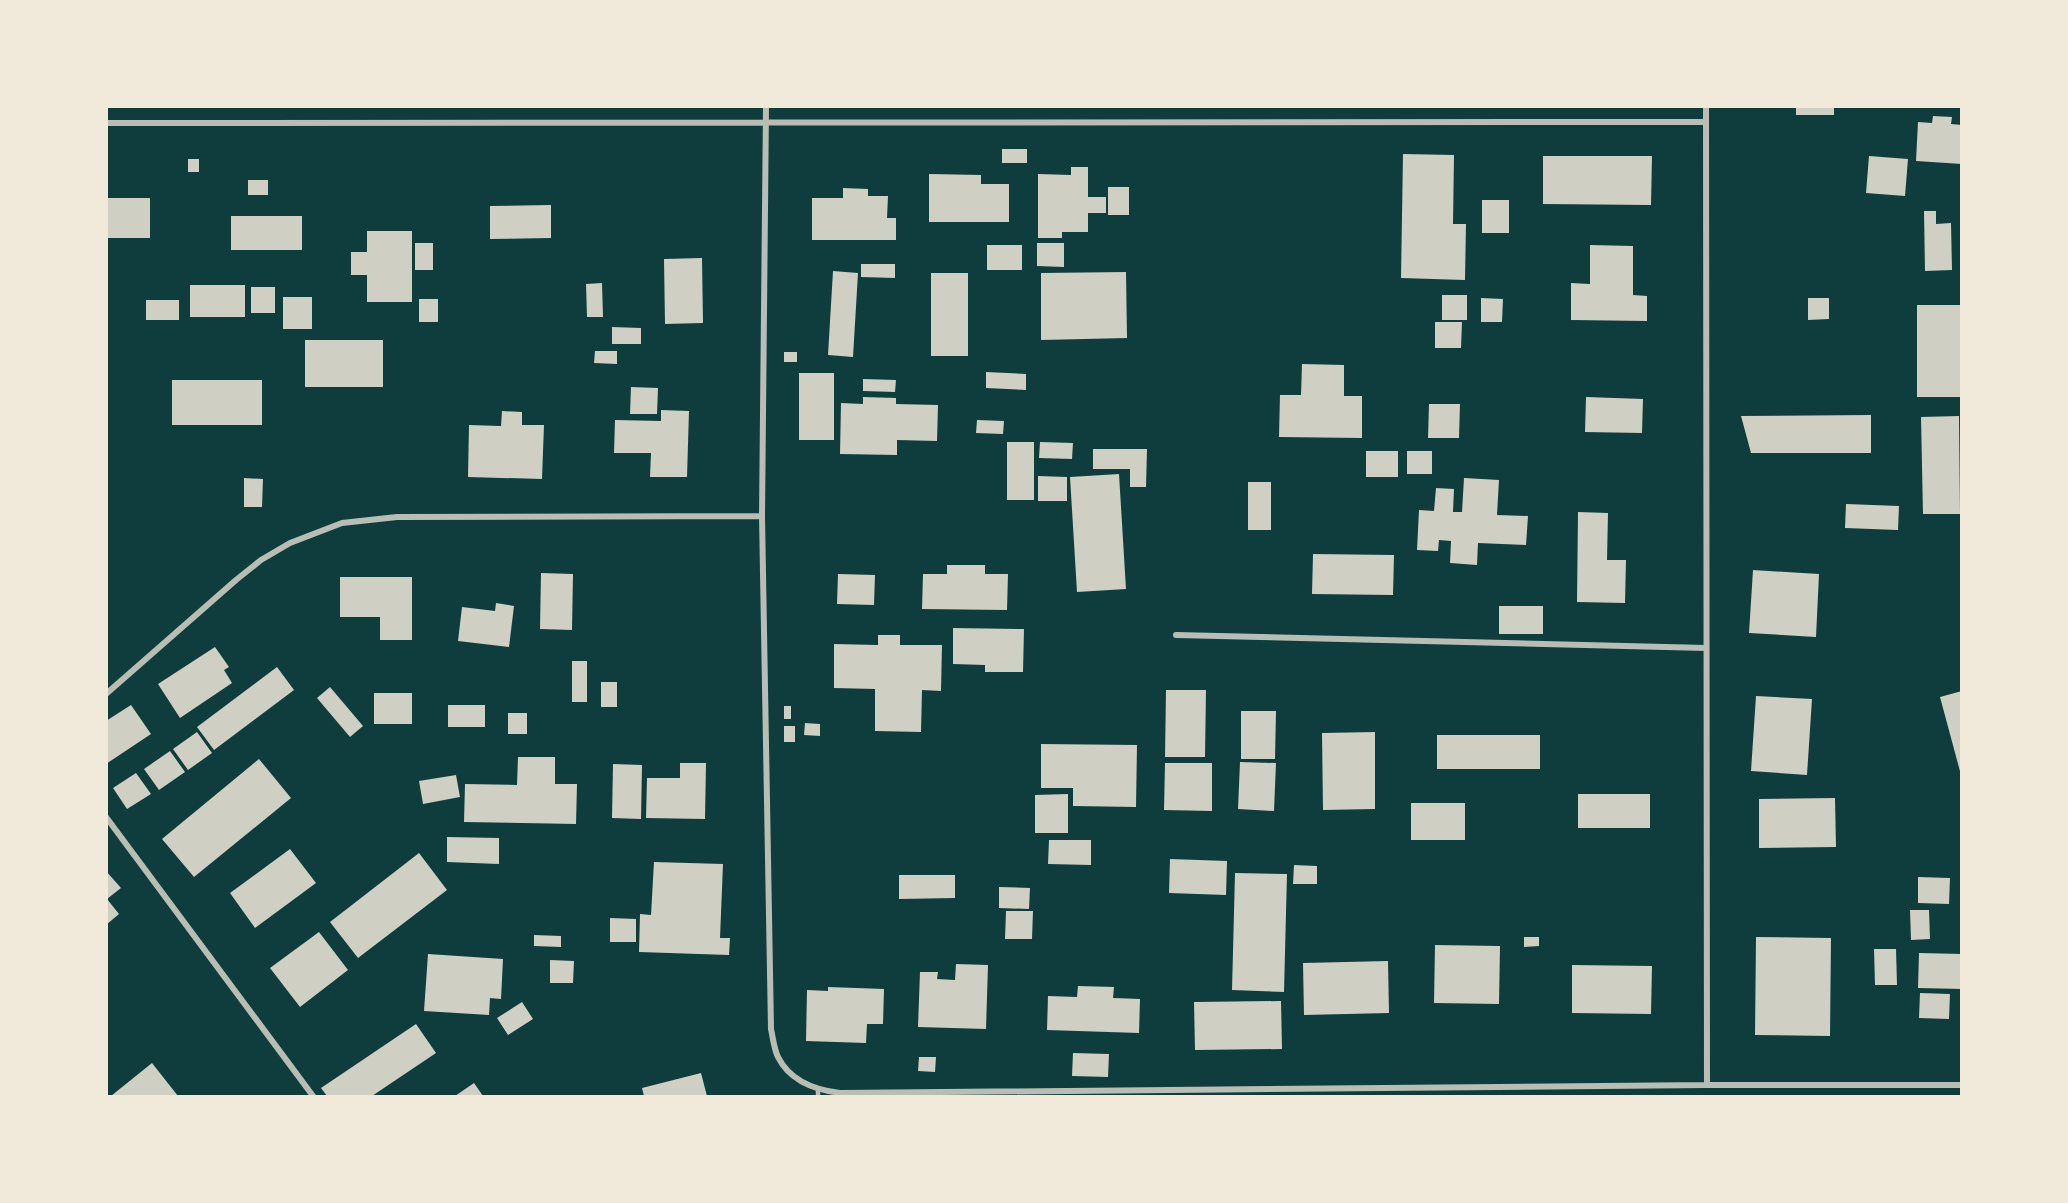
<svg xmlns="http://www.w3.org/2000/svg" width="2068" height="1203" font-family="'Nunito Sans',sans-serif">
  <rect width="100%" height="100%" fill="#0f3d3e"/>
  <!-- building -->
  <path fill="#cfcfc3" d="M 1796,106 L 1834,106 L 1834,115 L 1796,115 Z
    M 1933,116 L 1952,117 L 1951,124 L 1962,125 L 1962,164 L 1916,161 L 1918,122 L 1932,123 Z
    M 1002,149 L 1027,149 L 1027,163 L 1002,163 Z
    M 1403,154 L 1454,155 L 1453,224 L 1466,224 L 1465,280 L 1401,278 Z
    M 1543,156 L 1652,156 L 1651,205 L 1543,204 Z
    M 1869,156 L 1908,159 L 1905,196 L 1866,193 Z
    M 188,159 L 199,159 L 199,172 L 188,172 Z
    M 1071,167 L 1088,167 L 1088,197 L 1106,197 L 1106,213 L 1088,213 L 1088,232 L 1062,232 L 1062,238 L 1038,238 L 1038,174 L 1071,175 Z
    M 929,174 L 981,175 L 981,184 L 1009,184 L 1009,222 L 929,222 Z
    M 248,180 L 268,180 L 268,195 L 248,195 Z
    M 1108,187 L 1129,187 L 1129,215 L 1108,215 Z
    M 843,188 L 868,189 L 868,196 L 888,196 L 887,218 L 896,218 L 896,240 L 812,240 L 812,198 L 843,198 Z
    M 106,198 L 150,198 L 150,238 L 106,238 Z
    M 1482,200 L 1509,200 L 1509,233 L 1482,233 Z
    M 551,205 L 551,238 L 490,239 L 490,206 Z
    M 1924,211 L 1936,211 L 1936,224 L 1951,223 L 1952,270 L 1925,271 Z
    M 231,216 L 302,216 L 302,250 L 231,250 Z
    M 367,231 L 412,231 L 412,302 L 367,302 L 367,275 L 351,275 L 351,252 L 367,252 Z
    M 415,243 L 433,243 L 433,270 L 415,270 Z
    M 1037,243 L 1064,243 L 1064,267 L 1037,266 Z
    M 987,245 L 1022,245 L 1022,270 L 987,270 Z
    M 1590,245 L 1633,246 L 1633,295 L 1647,296 L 1647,321 L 1571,320 L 1571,283 L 1590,284 Z
    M 702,258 L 703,323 L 665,324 L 664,259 Z
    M 861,264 L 895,264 L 895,278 L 861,277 Z
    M 833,271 L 858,273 L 853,357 L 828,355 Z
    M 1126,272 L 1127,338 L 1041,340 L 1041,273 Z
    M 931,273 L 968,273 L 968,356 L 931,356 Z
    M 602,283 L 603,317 L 587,317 L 586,284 Z
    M 190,285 L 245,285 L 245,317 L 190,317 Z
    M 251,287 L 275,287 L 275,313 L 251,313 Z
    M 1442,295 L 1467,295 L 1467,320 L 1442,320 Z
    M 283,297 L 312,297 L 312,329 L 283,329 Z
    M 1481,298 L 1503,299 L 1502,322 L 1481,322 Z
    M 1808,298 L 1829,298 L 1829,319 L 1808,320 Z
    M 419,299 L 438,299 L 438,322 L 419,322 Z
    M 146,300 L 179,300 L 179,320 L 146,320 Z
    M 1917,305 L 1960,305 L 1961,397 L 1917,397 Z
    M 1435,322 L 1462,322 L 1461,348 L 1435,348 Z
    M 612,327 L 641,328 L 641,344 L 612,344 Z
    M 305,340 L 383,340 L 383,387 L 305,387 Z
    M 595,351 L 617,351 L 617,364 L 594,363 Z
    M 784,352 L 797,352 L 797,362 L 784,362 Z
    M 1302,364 L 1344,365 L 1344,396 L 1362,396 L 1362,438 L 1279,437 L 1280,395 L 1301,395 Z
    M 986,372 L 1026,374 L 1026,390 L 986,388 Z
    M 799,373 L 834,373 L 834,440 L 799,440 Z
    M 863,379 L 896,380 L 895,392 L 863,391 Z
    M 172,380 L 262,380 L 262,425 L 172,425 Z
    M 631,387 L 658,388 L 657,414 L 630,414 Z
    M 863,397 L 896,398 L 896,404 L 938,405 L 937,441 L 897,440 L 897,455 L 840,454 L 841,403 L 863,404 Z
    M 1586,397 L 1643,399 L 1642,433 L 1585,432 Z
    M 1429,404 L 1460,404 L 1459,438 L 1428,438 Z
    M 661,410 L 689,411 L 687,477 L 650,477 L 651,453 L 614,453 L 615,420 L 661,421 Z
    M 502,411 L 522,412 L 522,425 L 544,425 L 542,479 L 468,477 L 469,425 L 501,426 Z
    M 1871,415 L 1871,453 L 1751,453 L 1741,416 Z
    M 1959,416 L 1960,514 L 1923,514 L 1921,417 Z
    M 977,420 L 1004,421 L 1003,434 L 976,433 Z
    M 1007,442 L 1034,442 L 1034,500 L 1007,500 Z
    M 1040,442 L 1073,443 L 1072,459 L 1039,458 Z
    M 1093,449 L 1147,449 L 1146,487 L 1130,487 L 1130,469 L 1093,469 Z
    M 1366,451 L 1398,451 L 1398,477 L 1366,477 Z
    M 1407,451 L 1432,451 L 1432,474 L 1407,474 Z
    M 1119,474 L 1126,589 L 1077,592 L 1070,477 Z
    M 1038,476 L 1067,477 L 1067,501 L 1038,501 Z
    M 244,478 L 263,479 L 262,507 L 244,507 Z
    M 1464,478 L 1499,480 L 1497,515 L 1528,516 L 1526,545 L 1478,543 L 1477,565 L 1450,563 L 1451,541 L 1439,540 L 1438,551 L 1417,550 L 1419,510 L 1434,511 L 1436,488 L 1454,489 L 1453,512 L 1462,512 Z
    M 1248,482 L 1271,482 L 1271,530 L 1248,530 Z
    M 1846,504 L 1899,506 L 1898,530 L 1845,528 Z
    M 1578,512 L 1608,513 L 1607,560 L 1626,560 L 1625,603 L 1577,602 Z
    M 1313,554 L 1394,555 L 1393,595 L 1312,594 Z
    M 947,565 L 985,565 L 985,574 L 1008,574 L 1007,610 L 922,609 L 923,574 L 947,574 Z
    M 1753,570 L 1819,574 L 1816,637 L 1749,633 Z
    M 541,573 L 573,574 L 572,630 L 540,629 Z
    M 838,574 L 875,575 L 874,605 L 837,604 Z
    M 340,577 L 412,577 L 412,640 L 380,640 L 380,617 L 340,617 Z
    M 496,603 L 514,606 L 509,647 L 458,641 L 462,607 L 495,611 Z
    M 1499,606 L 1543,606 L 1543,634 L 1499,634 Z
    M 953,628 L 1024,629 L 1023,672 L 985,672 L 985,665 L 953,664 Z
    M 878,635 L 900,635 L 900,645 L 942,645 L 941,691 L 922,690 L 921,732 L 875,731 L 875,689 L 834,688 L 834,644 L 878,645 Z
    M 215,647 L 229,667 L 224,670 L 232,683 L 180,718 L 158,684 Z
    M 572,661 L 587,661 L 587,702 L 572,702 Z
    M 277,667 L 294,690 L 214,750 L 197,727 Z
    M 601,682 L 617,682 L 617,707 L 601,707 Z
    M 330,687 L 363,726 L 350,737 L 317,698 Z
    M 1166,690 L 1206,690 L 1205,757 L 1165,757 Z
    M 1962,691 L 1962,775 L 1961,775 L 1940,697 Z
    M 374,693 L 412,693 L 412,724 L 374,724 Z
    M 1756,696 L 1812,699 L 1807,775 L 1751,771 Z
    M 131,705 L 151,734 L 106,764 L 106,721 Z
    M 448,705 L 485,705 L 485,727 L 448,727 Z
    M 784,706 L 791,706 L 791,719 L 784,719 Z
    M 1241,711 L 1276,711 L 1275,759 L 1241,759 Z
    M 508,713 L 527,713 L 527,734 L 508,734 Z
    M 805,723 L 820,724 L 820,736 L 804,735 Z
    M 784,726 L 795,726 L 795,742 L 784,742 Z
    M 197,732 L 212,753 L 188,770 L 173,749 Z
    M 1375,732 L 1375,809 L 1323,810 L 1322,733 Z
    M 1437,735 L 1540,735 L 1540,769 L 1437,769 Z
    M 1041,744 L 1137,745 L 1136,807 L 1073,806 L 1073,788 L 1041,788 Z
    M 170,751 L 185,772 L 159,790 L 144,769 Z
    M 518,757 L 555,757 L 555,784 L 577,784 L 576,824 L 464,822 L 465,784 L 517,785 Z
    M 259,759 L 291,798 L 194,877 L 162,839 Z
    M 1240,762 L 1276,763 L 1274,811 L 1238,809 Z
    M 680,763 L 706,763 L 705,819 L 646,818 L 647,778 L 680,778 Z
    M 1165,763 L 1212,763 L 1212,811 L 1164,810 Z
    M 613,764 L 642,765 L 641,819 L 612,818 Z
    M 136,773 L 151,794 L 127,809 L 113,788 Z
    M 456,775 L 460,797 L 423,804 L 419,781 Z
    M 1068,794 L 1068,833 L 1035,833 L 1035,795 Z
    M 1578,794 L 1650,794 L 1650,828 L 1578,828 Z
    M 1835,798 L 1836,847 L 1759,848 L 1759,799 Z
    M 1411,803 L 1465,803 L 1465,840 L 1411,840 Z
    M 447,837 L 499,838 L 499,864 L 447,862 Z
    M 1049,840 L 1091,840 L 1091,865 L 1048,864 Z
    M 290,849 L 316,883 L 255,928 L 230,893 Z
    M 419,853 L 447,890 L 358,958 L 330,922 Z
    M 1170,859 L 1227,861 L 1226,895 L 1169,893 Z
    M 654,862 L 723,864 L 720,938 L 730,938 L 729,955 L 639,952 L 640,914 L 651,915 Z
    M 1294,865 L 1317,866 L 1317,884 L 1293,884 Z
    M 106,871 L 121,888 L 107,899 L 119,914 L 106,925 Z
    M 1235,873 L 1287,874 L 1284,992 L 1232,990 Z
    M 899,875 L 955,875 L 955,898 L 899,899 Z
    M 1918,877 L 1950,878 L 1949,904 L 1918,903 Z
    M 999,887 L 1030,888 L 1029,909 L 999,908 Z
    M 1910,910 L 1929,910 L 1930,939 L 1911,940 Z
    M 1006,911 L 1033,911 L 1032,939 L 1005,939 Z
    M 610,918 L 636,919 L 636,942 L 610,942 Z
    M 319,932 L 348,970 L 300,1007 L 270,968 Z
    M 534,935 L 561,936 L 561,947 L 534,946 Z
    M 1524,937 L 1539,937 L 1539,946 L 1524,947 Z
    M 1756,937 L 1831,938 L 1830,1036 L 1755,1035 Z
    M 1435,945 L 1500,946 L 1499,1004 L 1434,1003 Z
    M 1874,949 L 1896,949 L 1897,985 L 1875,985 Z
    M 1919,953 L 1962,954 L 1962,989 L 1918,988 Z
    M 428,954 L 503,959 L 501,999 L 490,998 L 489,1015 L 424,1011 Z
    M 550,960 L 574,961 L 573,983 L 550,983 Z
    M 1388,961 L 1389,1013 L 1304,1015 L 1303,963 Z
    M 956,964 L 988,965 L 986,1029 L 918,1027 L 920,972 L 938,972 L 937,979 L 955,980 Z
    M 1572,965 L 1652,966 L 1651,1014 L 1572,1013 Z
    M 1078,986 L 1114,987 L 1113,998 L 1140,999 L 1139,1033 L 1047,1030 L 1048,996 L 1077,997 Z
    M 828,987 L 884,989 L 883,1024 L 867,1024 L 866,1043 L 806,1041 L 807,990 L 828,991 Z
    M 1920,993 L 1950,994 L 1949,1019 L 1919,1018 Z
    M 1281,1001 L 1282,1049 L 1195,1050 L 1194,1002 Z
    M 522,1002 L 533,1019 L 508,1035 L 497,1018 Z
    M 416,1024 L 436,1053 L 372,1096 L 327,1096 L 321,1088 Z
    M 1073,1053 L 1109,1054 L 1108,1077 L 1072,1076 Z
    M 919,1057 L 936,1057 L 935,1072 L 918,1071 Z
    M 152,1063 L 178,1096 L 111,1096 Z
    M 701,1073 L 707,1096 L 644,1096 L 642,1088 Z
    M 474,1083 L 483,1096 L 455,1096 Z"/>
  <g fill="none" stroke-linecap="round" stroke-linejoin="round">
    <!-- service -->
    <path stroke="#b8beb3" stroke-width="4.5" d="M 818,1090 L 818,1096"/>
    <!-- minor -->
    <path stroke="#b8beb3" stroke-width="6" d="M 766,106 L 762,516 L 771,1029 C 773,1038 774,1049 778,1057 C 790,1081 815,1090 840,1093 L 1707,1085 L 1962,1085
      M 1706,106 L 1707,1085
      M 106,123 L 1706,122
      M 1176,635 L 1706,648
      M 106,694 L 236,580 L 261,560 L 290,543 L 342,523 L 397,517 L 762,516
      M 106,817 L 313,1096"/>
  </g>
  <!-- border -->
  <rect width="2068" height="1203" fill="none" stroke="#f1e9da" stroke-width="216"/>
</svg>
